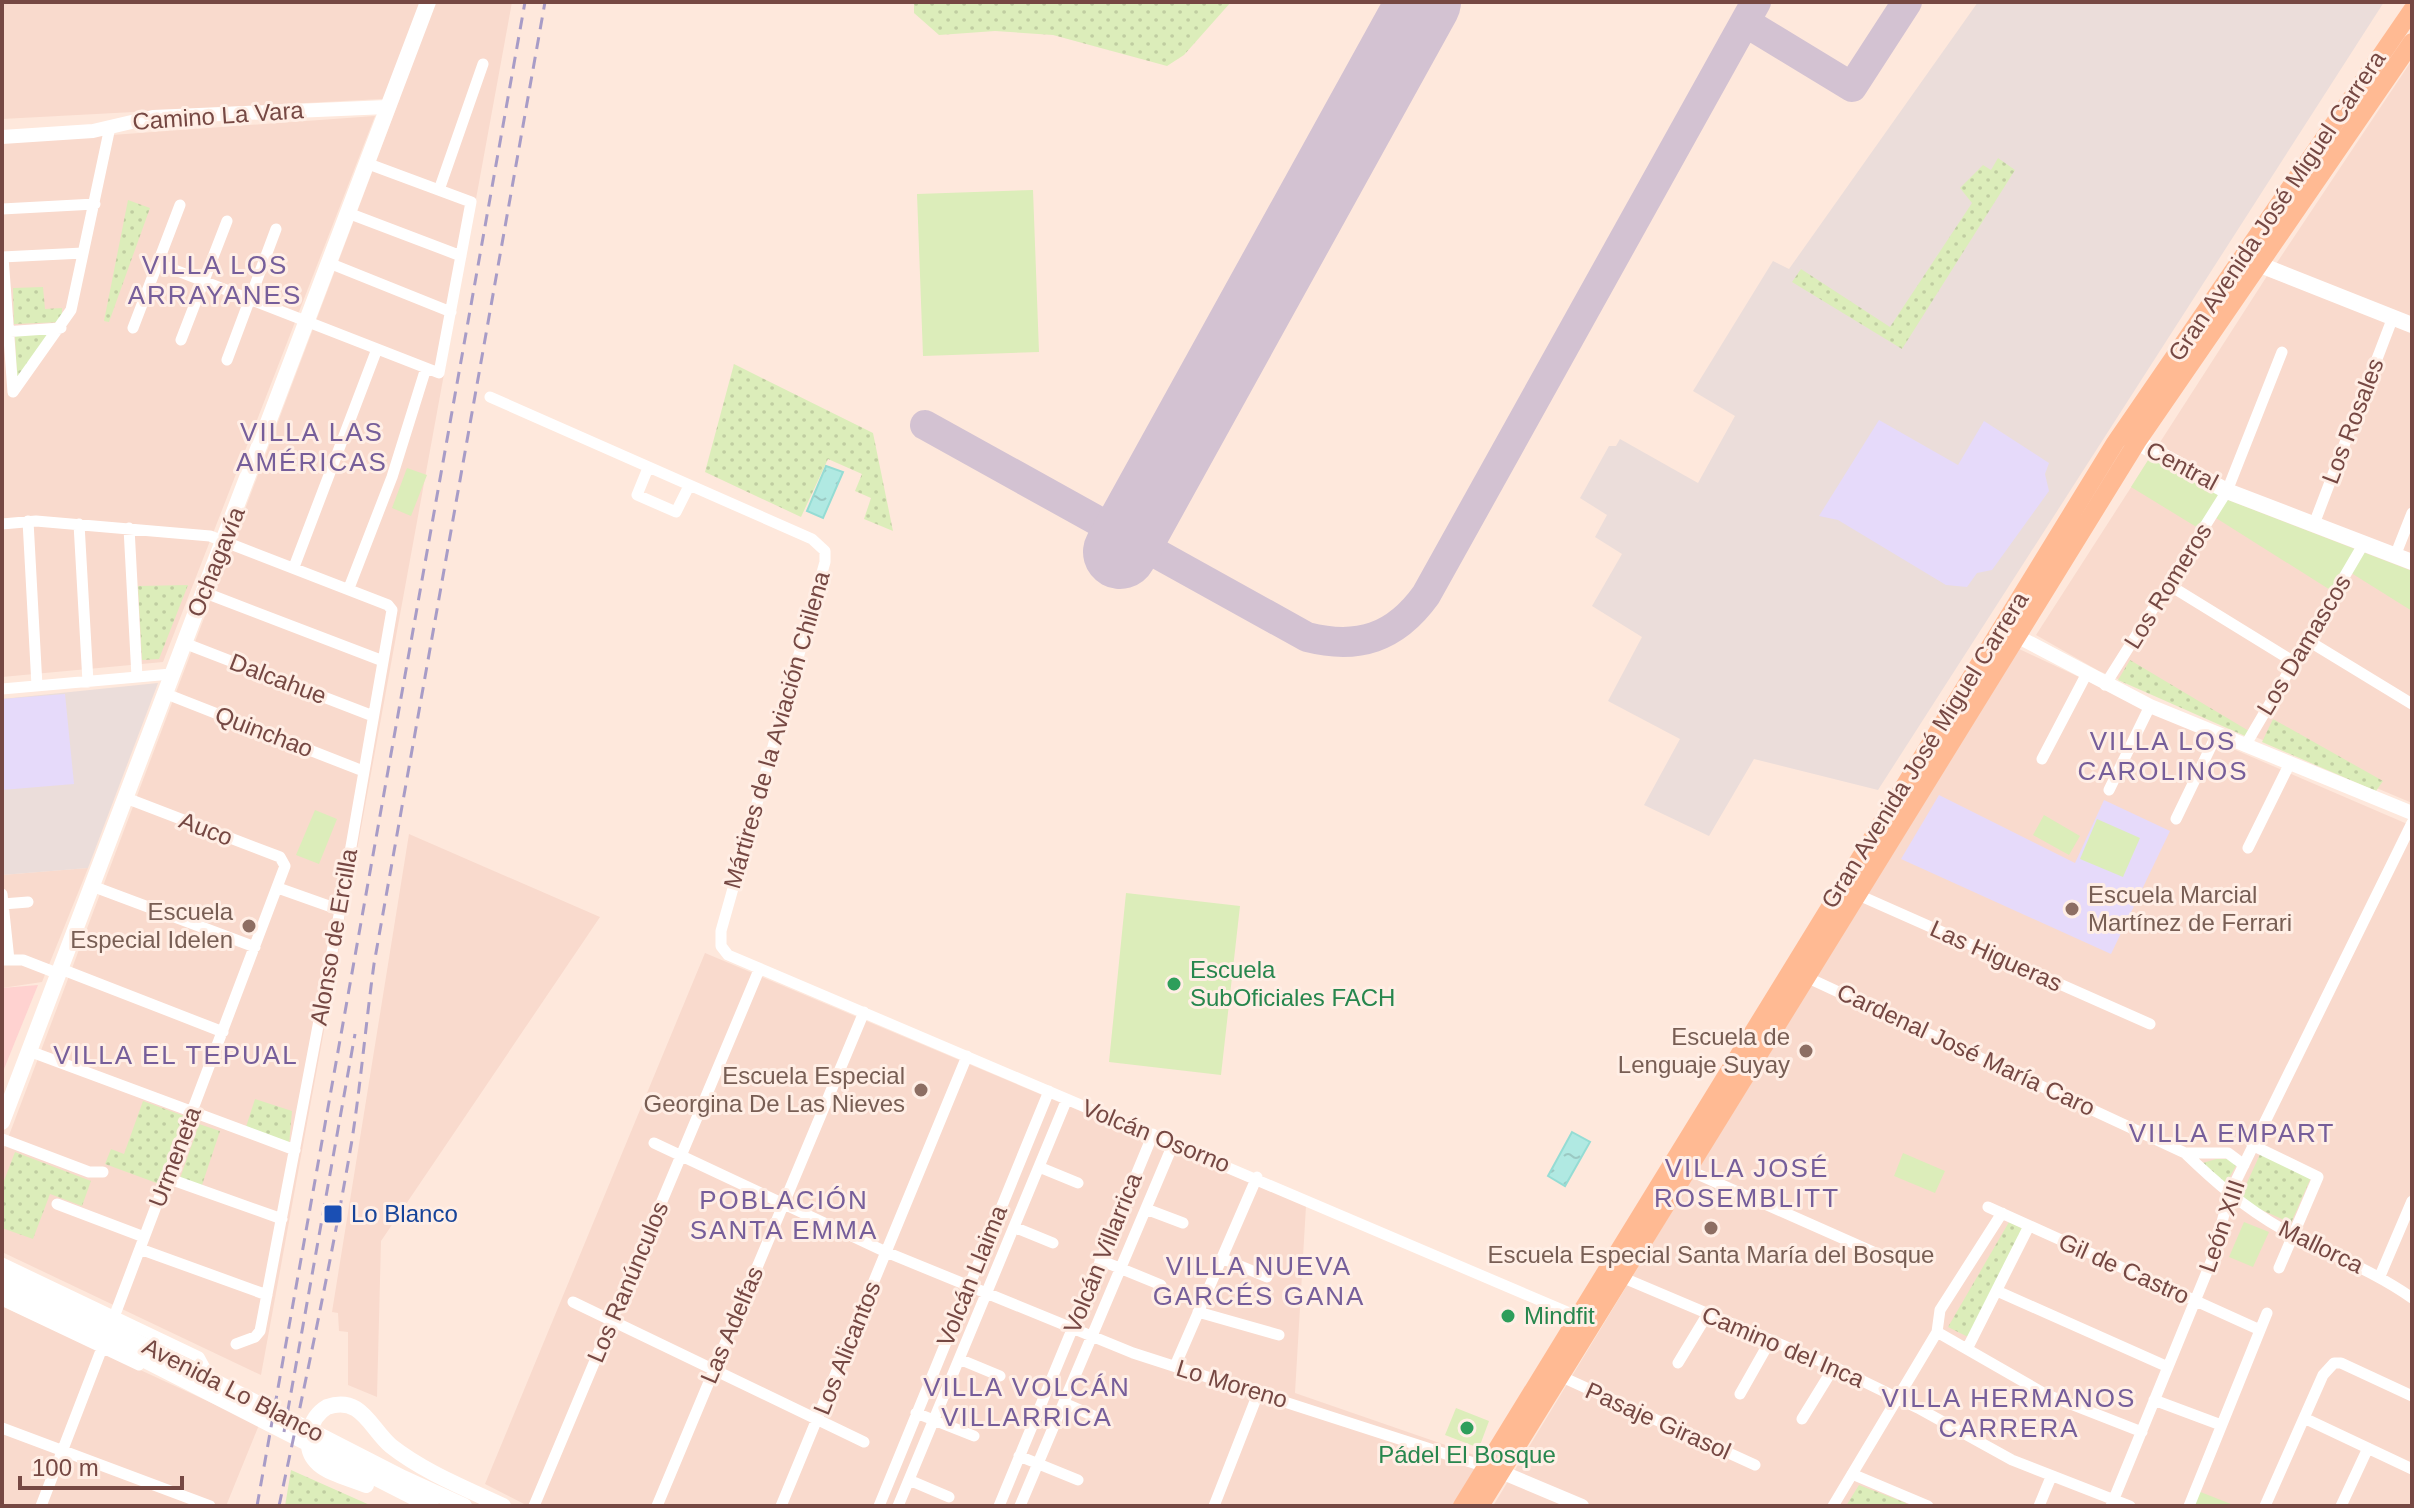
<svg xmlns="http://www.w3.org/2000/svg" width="2414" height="1508" font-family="Arial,sans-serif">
  <defs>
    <pattern id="grass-dots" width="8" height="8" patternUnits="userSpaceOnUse" patternTransform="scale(2)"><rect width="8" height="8" fill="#dcedba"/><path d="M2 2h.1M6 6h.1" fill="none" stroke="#c0cda1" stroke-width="1.8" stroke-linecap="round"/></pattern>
    <pattern id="water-ripples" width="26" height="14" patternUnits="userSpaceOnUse" patternTransform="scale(2)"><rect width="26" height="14" fill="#b0e9e2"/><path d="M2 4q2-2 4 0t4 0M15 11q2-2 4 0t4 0" fill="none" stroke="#9bc9c3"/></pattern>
  </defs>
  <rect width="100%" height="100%" fill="#fee8dc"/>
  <!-- residential -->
  <path fill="#f9dacd" d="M 2,2 L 512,2 L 261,1375 L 2,1252 L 2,1154 L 400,98 L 2,119 Z
    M 2412,60 L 2412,318 L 2276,264 Z
    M 375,116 L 163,662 L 2,677 L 2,143 Z
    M 2267,276 L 2412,332 L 2412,803 L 2099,671 L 2036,635 Z
    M 2015,647 L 2231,748 L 2412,826 L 2412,1506 L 1493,1506 Z
    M 409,834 L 600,917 L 381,1241 L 377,1397 L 348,1385 L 348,1332 L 339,1331 L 338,1313 L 332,1312 Z
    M 88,868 L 42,982 L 2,988 L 2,875 Z
    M 705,953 L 1306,1206 L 1295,1393 L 1483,1458 L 1454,1506 L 528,1506 L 485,1484 Z
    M 2,1306 L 259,1425 L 226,1506 L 2,1506 Z"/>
  <!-- commercial -->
  <path fill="#ffd2d0" d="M 38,985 L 2,1074 L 2,988 Z"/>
  <!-- industrial -->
  <path fill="#ebddda" d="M 1978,2 L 2384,2 L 1878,790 L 1754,759 L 1709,836 L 1644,805 L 1680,739 L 1608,701 L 1642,637 L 1592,606 L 1622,554 L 1595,537 L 1607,515 L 1580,498 L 1609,446 L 1616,446 L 1620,439 L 1698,483 L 1735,416 L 1693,391 L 1773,261 L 1789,269 Z
    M 158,683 L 88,868 L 2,875 L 2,699 Z"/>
  <!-- education -->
  <path fill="#e6dafa" d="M 1879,420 L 1958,465 L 1984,421 L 2049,463 L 2045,474 L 2049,491 L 1992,570 L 1977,573 L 1967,587 L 1946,585 L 1838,520 L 1819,516 Z
    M 65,694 L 74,784 L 2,790 L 2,699 Z
    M 1939,795 L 2075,863 L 2104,800 L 2170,831 L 2111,954 L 1901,859 Z"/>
  <!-- grass -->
  <path fill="url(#grass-dots)" d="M 914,2 L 1231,2 L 1184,55 L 1167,66 L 1053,35 L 995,31 L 939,35 L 914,13 Z
    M 1998,158 L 2015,170 L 1902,349 L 1792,282 L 1801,269 L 1890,327 L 1972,203 L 1960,188 L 1983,165 L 1991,170 Z
    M 128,200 L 150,208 L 109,322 L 104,321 Z
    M 43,287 L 45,309 L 62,308 L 62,322 L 14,324 L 13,288 Z
    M 51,333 L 17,380 L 15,335 Z
    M 734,364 L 873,433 L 893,531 L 864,519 L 871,498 L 855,491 L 862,474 L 828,459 L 801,517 L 705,472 Z
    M 188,585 L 159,659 L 142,660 L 138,586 Z
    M 2130,660 L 2249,731 L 2245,736 L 2118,680 Z
    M 2273,719 L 2383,781 L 2376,791 L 2262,742 Z
    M 255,1099 L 292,1111 L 289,1145 L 245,1130 Z
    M 143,1101 L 187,1117 L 162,1185 L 105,1164 L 111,1149 L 124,1154 Z
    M 199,1124 L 220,1131 L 200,1191 L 178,1184 Z
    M 2262,1150 L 2313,1173 L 2291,1223 L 2239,1200 Z
    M 15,1152 L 91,1181 L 82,1206 L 50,1194 L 33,1239 L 2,1228 L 2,1186 Z
    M 2216,1159 L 2229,1159 L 2237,1164 L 2224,1187 L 2203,1163 Z
    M 2009,1222 L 2023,1229 L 1970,1338 L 1948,1327 Z
    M 291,1470 L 372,1506 L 285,1506 Z
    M 1859,1485 L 1906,1503 L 1905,1506 L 1846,1506 Z"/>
  <!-- green -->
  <path fill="#dcedba" d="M 1033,190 L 1039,352 L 923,356 L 917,194 Z
    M 2150,457 L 2228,500 L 2412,571 L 2412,611 L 2348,571 L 2335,593 L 2216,518 L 2203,531 L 2131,487 Z
    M 407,468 L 427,475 L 411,516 L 392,508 Z
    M 315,810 L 337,819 L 319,864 L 296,855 Z
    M 2044,815 L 2080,836 L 2069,855 L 2033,835 Z
    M 2097,819 L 2140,838 L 2123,877 L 2080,859 Z
    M 1126,893 L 1240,906 L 1221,1075 L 1109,1062 Z
    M 1903,1153 L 1945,1171 L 1935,1193 L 1894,1176 Z
    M 2244,1222 L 2269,1232 L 2253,1267 L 2229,1257 Z
    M 1456,1408 L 1489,1421 L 1479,1448 L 1445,1435 Z
    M 2198,1491 L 2236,1506 L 2192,1506 Z"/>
  <!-- water -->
  <path fill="url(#water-ripples)" stroke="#95dcd4" stroke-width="2" d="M 826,466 L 843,472 L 823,518 L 807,511 Z
    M 1572,1132 L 1590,1142 L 1565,1186 L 1548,1176 Z"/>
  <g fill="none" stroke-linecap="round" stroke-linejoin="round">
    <!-- taxiway -->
    <path stroke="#d3c2d2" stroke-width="30" d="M 1745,22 L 1852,87 L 1907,2
      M 925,425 L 1307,637 C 1358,650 1395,638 1426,595 L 1756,2"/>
    <!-- runway -->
    <path stroke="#d3c2d2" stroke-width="74" d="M 1120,552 L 1424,2"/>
    <!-- minor -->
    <path stroke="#fff" stroke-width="11" d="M 439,190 L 483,64
      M 2,209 L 95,204
      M 348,213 L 461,256
      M 2,257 L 83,253
      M 3,257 L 13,392
      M 157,263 L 439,373 L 471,202 L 366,163
      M 329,263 L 451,312
      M 133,328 L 180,205
      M 3,332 L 61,328
      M 181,340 L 227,221
      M 227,360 L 276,229
      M 13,392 L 71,310 L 110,127
      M 490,397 L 812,539 L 825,551 L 825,562 L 721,931 L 721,946 L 728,955 L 1579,1317
      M 648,468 L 637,495 L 676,512 L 689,486
      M 28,521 L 37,686
      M 2,524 L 36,521 L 210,536 L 388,605 L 392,610 L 340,910 L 260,1331 L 255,1337 L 236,1344
      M 79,524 L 88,682
      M 2314,524 L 2393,317
      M 129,528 L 137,677
      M 2395,556 L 2412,513
      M 294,567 L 377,349
      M 2169,585 L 2294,662
      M 349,588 L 392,477 L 426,368
      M 203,592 L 383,661
      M 2307,640 L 2412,704
      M 184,643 L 373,716
      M 2105,685 L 2227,491 L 2282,352
      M 2,689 L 171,674
      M 164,693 L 363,771
      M 2245,746 L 2364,543
      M 2042,759 L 2086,675
      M 2109,790 L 2150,706
      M 2176,819 L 2217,734
      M 2248,848 L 2289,765
      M 92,886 L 255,947
      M 278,888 L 340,910
      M 1854,893 L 2150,1024
      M 2,894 L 9,960
      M 3,904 L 28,902
      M 3,960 L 23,960 L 59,974
      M 61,969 L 223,1032
      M 1804,976 L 2185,1153 C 2215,1182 2245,1208 2282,1229 C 2325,1253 2371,1269 2412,1298
      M 29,1051 L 295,1150
      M 2,1139 L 89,1172 L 103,1172
      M 654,1143 L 886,1252 L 1133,1353 L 1486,1467
      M 2252,1145 L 2318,1177 L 2279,1268
      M 2185,1153 L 2228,1153 L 2244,1165
      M 1039,1167 L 1078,1183
      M 1686,1169 L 1889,1259
      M 167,1178 L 282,1219
      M 57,1204 L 144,1237
      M 1988,1207 L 2260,1330
      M 1146,1209 L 1183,1223
      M 1014,1227 L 1053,1243
      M 140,1249 L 267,1295
      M 1221,1258 L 1267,1277
      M 1100,1260 L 1161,1285
      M 2,1263 L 199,1357 L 205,1368 L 205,1380
      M 1619,1276 L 1834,1367 L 1918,1408 L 2012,1460 L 2130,1506
      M 2380,1276 L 2412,1201
      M 1997,1291 L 2168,1367
      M 2,1300 L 139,1365
      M 573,1302 L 864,1442
      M 1198,1312 L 1279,1335
      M 114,1317 L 285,866 L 280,857 L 126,798
      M 1937,1332 L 2045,1394 L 2142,1432
      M 1967,1349 L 2029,1226
      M 959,1359 L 1000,1376
      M 1678,1363 L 1707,1315
      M 1175,1366 L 1257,1177
      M 1560,1376 L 1755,1465
      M 1740,1394 L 1770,1341
      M 2154,1400 L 2221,1425
      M 1064,1403 L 1103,1420
      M 916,1413 L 974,1436
      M 2304,1418 L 2412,1469
      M 1802,1419 L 1834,1367
      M 2,1428 L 210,1506
      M 1019,1456 L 1078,1480
      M 1852,1474 L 1928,1506
      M 909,1480 L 949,1497
      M 41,1506 L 102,1348
      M 534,1506 L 759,970
      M 657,1506 L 864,1012
      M 781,1506 L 967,1056
      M 879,1506 L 1049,1091
      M 898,1506 L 1067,1099
      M 999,1506 L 1153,1134
      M 1020,1506 L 1174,1142
      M 1214,1506 L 1259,1391
      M 1833,1506 L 1937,1332 L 1940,1310 L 2002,1213
      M 2039,1506 L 2051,1477
      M 2111,1506 L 2213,1257 L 2229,1195 L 2412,823
      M 2189,1506 L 2267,1313
      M 2265,1506 L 2323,1375 L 2334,1363 L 2341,1363 L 2412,1396
      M 2341,1506 L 2368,1448"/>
    <!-- tertiary -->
    <path stroke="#fff" stroke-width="14" d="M 2,137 L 93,131 L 153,117 L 387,107
      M 2011,633 L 2150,706 L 2412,813
      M 1494,1469 L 1582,1506"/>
    <!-- secondary -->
    <path stroke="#fff" stroke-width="16" d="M 2258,264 L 2412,325
      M 2137,442 L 2227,491 L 2412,562
      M 2,1122 L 428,2
      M 2,1273 L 403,1478 L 464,1506
      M 2,1287 L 431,1506
      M 366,1485 C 341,1474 301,1470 310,1432 C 312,1421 317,1413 327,1407 C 361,1395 370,1428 391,1446 C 424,1472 465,1488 503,1506"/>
    <!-- primary -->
    <path stroke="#ffba93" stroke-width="18" d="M 1462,1506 L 2115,443 L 2412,10
      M 1480,1506 L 2137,442 L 2412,42"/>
    <!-- rail -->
    <path stroke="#a89cc7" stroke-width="3" stroke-dasharray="12 8" stroke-linecap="butt" d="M 284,1432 L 355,1034
      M 257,1506 L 525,2
      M 279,1506 C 305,1384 331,1263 352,1140 C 361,1081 366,1022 374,964 L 545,2"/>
  </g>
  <!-- markers -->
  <g fill="#8d6e63" stroke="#ffeee5" stroke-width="3">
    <circle cx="2072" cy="909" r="8"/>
    <circle cx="249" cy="926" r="8"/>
    <circle cx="1806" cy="1051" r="8"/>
    <circle cx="921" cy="1090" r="8"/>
    <circle cx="1711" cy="1228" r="8"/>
  </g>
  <g fill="#2e9e5b" stroke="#ffeee5" stroke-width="3">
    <circle cx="1174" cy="984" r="8"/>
    <circle cx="1508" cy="1316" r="8"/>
    <circle cx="1467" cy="1428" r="8"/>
  </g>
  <rect fill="#1a4fb4" stroke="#ffeee5" stroke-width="3" x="323" y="1204" width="20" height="20" rx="4"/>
  <g text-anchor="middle" stroke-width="6" stroke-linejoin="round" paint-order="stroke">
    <!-- street labels -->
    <g font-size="24" fill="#764843" stroke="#ffeee5">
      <text transform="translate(218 116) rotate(-4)" y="8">Camino La Vara</text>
      <text transform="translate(2277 206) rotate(-56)" y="8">Gran Avenida José Miguel Carrera</text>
      <text transform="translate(2353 421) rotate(-69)" y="8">Los Rosales</text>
      <text transform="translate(2182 466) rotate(28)" y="8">Central</text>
      <text transform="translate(216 562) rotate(-68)" y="8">Ochagavía</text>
      <text transform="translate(2168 586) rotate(-58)" y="8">Los Romeros</text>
      <text transform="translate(2304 645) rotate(-59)" y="8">Los Damascos</text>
      <text transform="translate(278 679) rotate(21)" y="8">Dalcahue</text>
      <text transform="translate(777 730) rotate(-74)" y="8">Mártires de la Aviación Chilena</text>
      <text transform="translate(264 732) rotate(21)" y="8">Quinchao</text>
      <text transform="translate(1925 750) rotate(-58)" y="8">Gran Avenida José Miguel Carrera</text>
      <text transform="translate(206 829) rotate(21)" y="8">Auco</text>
      <text transform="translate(334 937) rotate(-80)" y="8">Alonso de Ercilla</text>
      <text transform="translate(1996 956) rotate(24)" y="8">Las Higueras</text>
      <text transform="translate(1966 1050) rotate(25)" y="8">Cardenal José María Caro</text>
      <text transform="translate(1156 1136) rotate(22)" y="8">Volcán Osorno</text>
      <text transform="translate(175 1157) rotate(-69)" y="8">Urmeneta</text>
      <text transform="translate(2222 1226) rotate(-71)" y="8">León XIII</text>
      <text transform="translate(2321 1247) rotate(26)" y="8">Mallorca</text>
      <text transform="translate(1103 1253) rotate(-68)" y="8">Volcán Villarrica</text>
      <text transform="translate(2124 1269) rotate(24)" y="8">Gil de Castro</text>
      <text transform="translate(972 1276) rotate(-68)" y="8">Volcán Llaima</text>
      <text transform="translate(628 1282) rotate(-67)" y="8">Los Ranúnculos</text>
      <text transform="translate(732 1325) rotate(-67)" y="8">Las Adelfas</text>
      <text transform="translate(1783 1347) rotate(23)" y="8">Camino del Inca</text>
      <text transform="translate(847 1348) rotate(-68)" y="8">Los Alicantos</text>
      <text transform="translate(1232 1384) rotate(17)" y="8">Lo Moreno</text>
      <text transform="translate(233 1390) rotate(27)" y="8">Avenida Lo Blanco</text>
      <text transform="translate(1658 1421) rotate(24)" y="8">Pasaje Girasol</text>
    </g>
    <!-- education labels -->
    <g font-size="24" fill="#785e54" stroke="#ffeee5" text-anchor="end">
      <text x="2088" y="903" text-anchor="start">Escuela Marcial<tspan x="2088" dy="28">Martínez de Ferrari</tspan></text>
      <text x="233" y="920">Escuela<tspan x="233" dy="28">Especial Idelen</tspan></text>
      <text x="1790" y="1045">Escuela de<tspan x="1790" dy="28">Lenguaje Suyay</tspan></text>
      <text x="905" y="1084">Escuela Especial<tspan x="905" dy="28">Georgina De Las Nieves</tspan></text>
      <text x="1711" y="1263" text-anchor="middle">Escuela Especial Santa María del Bosque</text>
    </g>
    <!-- leisure labels -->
    <g font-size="24" fill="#27864d" stroke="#ffeee5" text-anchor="start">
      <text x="1190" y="978">Escuela<tspan x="1190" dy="28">SubOficiales FACH</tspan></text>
      <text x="1524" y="1324">Mindfit</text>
      <text x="1467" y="1463" text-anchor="middle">Pádel El Bosque</text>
    </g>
    <!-- transit labels -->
    <g font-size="24" fill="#164399" stroke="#ffeee5" text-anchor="start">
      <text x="351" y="1222">Lo Blanco</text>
    </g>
    <!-- neighbourhood labels -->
    <g font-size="26" letter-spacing="2" fill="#765e9a" stroke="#ffeee5">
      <text x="215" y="274">VILLA LOS<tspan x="215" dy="30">ARRAYANES</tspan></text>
      <text x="312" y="441">VILLA LAS<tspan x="312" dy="30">AMÉRICAS</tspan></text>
      <text x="2163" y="750">VILLA LOS<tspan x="2163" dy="30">CAROLINOS</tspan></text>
      <text x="176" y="1064">VILLA EL TEPUAL</text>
      <text x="2232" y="1142">VILLA EMPART</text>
      <text x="1747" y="1177">VILLA JOSÉ<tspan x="1747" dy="30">ROSEMBLITT</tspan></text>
      <text x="784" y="1209">POBLACIÓN<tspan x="784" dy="30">SANTA EMMA</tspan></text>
      <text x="1259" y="1275">VILLA NUEVA<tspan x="1259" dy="30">GARCÉS GANA</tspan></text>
      <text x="1027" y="1396">VILLA VOLCÁN<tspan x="1027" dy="30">VILLARRICA</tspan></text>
      <text x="2009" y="1407">VILLA HERMANOS<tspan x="2009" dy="30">CARRERA</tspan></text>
    </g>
  </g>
  <!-- border -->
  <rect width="2414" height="1508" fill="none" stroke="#764843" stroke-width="8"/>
  <!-- scale -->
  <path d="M20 1476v12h162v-12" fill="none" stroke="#764843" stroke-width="4"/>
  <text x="32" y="1476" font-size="24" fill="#764843" stroke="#ffeee5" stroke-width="6" paint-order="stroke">100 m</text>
</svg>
